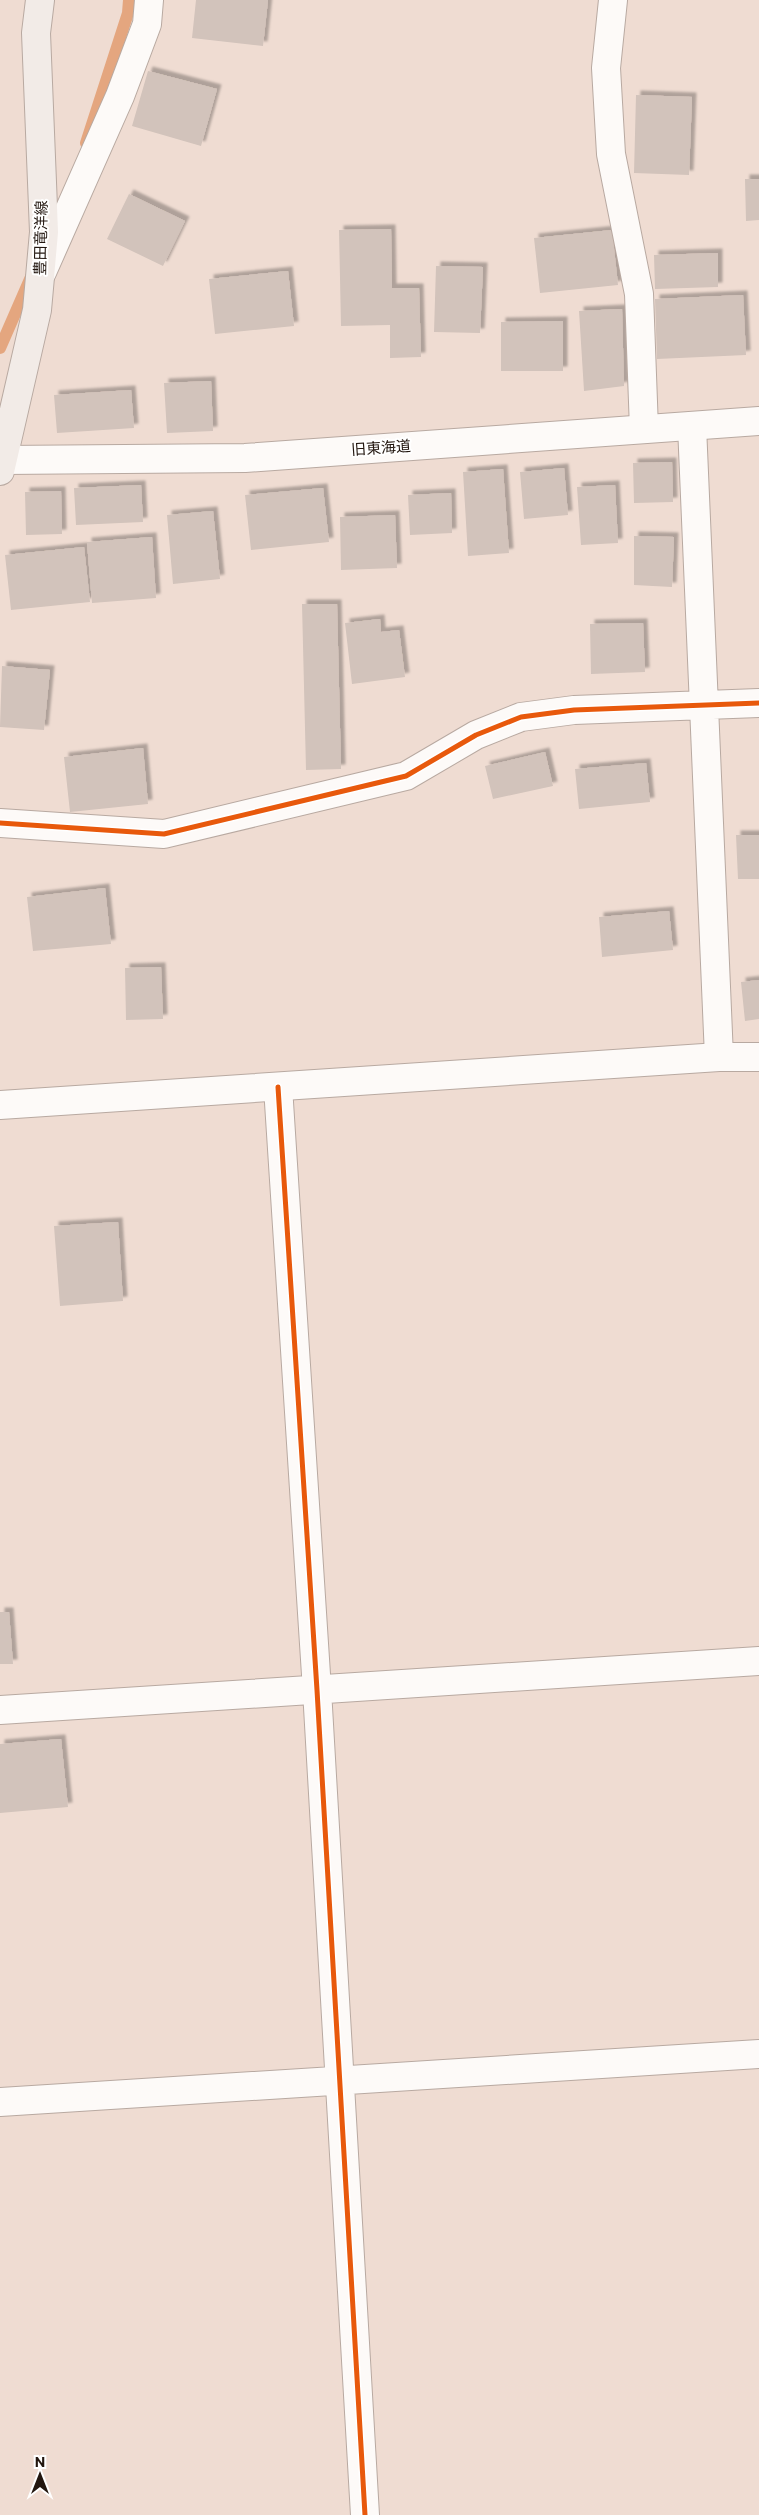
<svg xmlns="http://www.w3.org/2000/svg" width="759" height="2515" font-family="Commissioner,'Noto Sans JP',sans-serif">
  <defs>
    <filter id="shadow"><feDropShadow dx="4.5" dy="-4.5" stdDeviation="1" flood-color="#0004"/></filter>
  </defs>
  <rect width="100%" height="100%" fill="#efdcd2"/>
  <g fill="none" stroke-linecap="round" stroke-linejoin="round">
    <!-- stream -->
    <path stroke="#e4a67f" stroke-width="12" d="M 86,143 L 128,13 L 129,0
      M 0,348 L 31,277"/>
  </g>
  <!-- building -->
  <path fill="#d2c3bb" filter="url(#shadow)" d="M 196,0 L 268,0 L 263,46 L 192,38 Z
    M 148,71 L 217,89 L 201,146 L 132,126 Z
    M 636,95 L 692,97 L 689,175 L 634,173 Z
    M 745,179 L 759,179 L 759,220 L 746,221 Z
    M 129,194 L 185,221 L 163,266 L 107,239 Z
    M 391,229 L 392,288 L 419,288 L 421,357 L 390,358 L 390,325 L 341,326 L 339,230 Z
    M 612,230 L 618,285 L 540,293 L 534,238 Z
    M 718,253 L 718,287 L 655,289 L 654,255 Z
    M 436,266 L 483,267 L 480,333 L 434,332 Z
    M 288,271 L 294,326 L 215,334 L 209,279 Z
    M 743,295 L 746,355 L 657,359 L 655,299 Z
    M 622,309 L 624,386 L 584,391 L 579,311 Z
    M 563,321 L 563,371 L 501,371 L 501,322 Z
    M 211,381 L 213,431 L 167,433 L 164,383 Z
    M 131,390 L 134,428 L 57,433 L 54,395 Z
    M 672,462 L 673,502 L 634,503 L 633,463 Z
    M 564,468 L 568,515 L 524,519 L 520,472 Z
    M 503,469 L 509,553 L 468,556 L 463,472 Z
    M 141,485 L 143,522 L 76,525 L 74,488 Z
    M 615,485 L 618,543 L 581,545 L 577,487 Z
    M 323,488 L 329,542 L 251,550 L 245,495 Z
    M 61,491 L 62,534 L 26,535 L 25,492 Z
    M 451,493 L 452,533 L 410,535 L 408,495 Z
    M 213,511 L 220,579 L 173,584 L 167,515 Z
    M 395,515 L 397,568 L 341,570 L 340,517 Z
    M 634,536 L 674,537 L 672,587 L 634,585 Z
    M 152,537 L 156,598 L 92,603 L 87,542 Z
    M 84,547 L 90,602 L 11,610 L 5,555 Z
    M 302,604 L 337,604 L 341,769 L 306,770 Z
    M 380,619 L 381,632 L 399,630 L 405,677 L 352,684 L 345,623 Z
    M 643,623 L 645,672 L 591,674 L 590,624 Z
    M 2,666 L 50,670 L 44,730 L 0,727 Z
    M 143,748 L 148,804 L 70,812 L 64,757 Z
    M 545,752 L 553,786 L 493,799 L 485,766 Z
    M 646,763 L 650,802 L 579,809 L 575,769 Z
    M 736,835 L 759,835 L 759,879 L 738,879 Z
    M 105,888 L 111,944 L 33,951 L 27,897 Z
    M 669,911 L 673,950 L 602,957 L 599,917 Z
    M 161,967 L 163,1019 L 126,1020 L 125,968 Z
    M 759,980 L 759,1019 L 745,1021 L 741,982 Z
    M 118,1222 L 123,1301 L 60,1306 L 54,1226 Z
    M 0,1612 L 9,1612 L 13,1664 L 0,1664 Z
    M 61,1739 L 68,1807 L 0,1813 L 0,1744 Z"/>
  <g fill="none" stroke-linecap="round" stroke-linejoin="round">
    <defs>
      <path id="minor" d="M 613,0 L 606,68 L 611,154 L 639,294 L 644,429
        M 42,272 L 120,96 L 147,24 L 149,0
        M 692,426 L 719,1057
        M 0,823 L 164,834 L 406,776 L 476,735 L 521,717 L 574,710 L 759,703
        M 278,1087 L 317,1690 L 365,2515
        M 0,1710 L 759,1661
        M 0,2102 L 759,2054"/>
      <path id="tertiary" d="M 3,460 L 245,458 L 759,421
        M 0,1105 L 719,1057 L 759,1057"/>
      <path id="secondary" d="M 0,471 L 37,310 L 40,277 L 44,232 L 36,33 L 40,0"/>
    </defs>
    <!-- minor casing -->
    <use href="#minor" stroke="#b8a9a1" stroke-width="30"/>
    <!-- tertiary casing -->
    <use href="#tertiary" stroke="#b8a9a1" stroke-width="30"/>
    <!-- secondary casing -->
    <use href="#secondary" stroke="#b8a9a1" stroke-width="30"/>
    <!-- minor -->
    <use href="#minor" stroke="#fdfaf8" stroke-width="28"/>
    <!-- tertiary -->
    <use href="#tertiary" stroke="#fdfaf8" stroke-width="28"/>
    <!-- secondary -->
    <use href="#secondary" stroke="#f2ebe7" stroke-width="28"/>
    <defs>
      <path id="cycleway" d="M 0,823 L 164,834 L 406,776 L 476,735 L 521,717 L 574,710 L 759,703
        M 278,1087 L 317,1690 L 365,2515"/>
    </defs>
    <!-- cycleway casing -->
    <use href="#cycleway" stroke="#fff" stroke-width="8"/>
    <!-- cycleway -->
    <use href="#cycleway" stroke="#e8590c" stroke-width="5"/>
  </g>
  <g text-anchor="middle" stroke-width="4" stroke-linejoin="round" paint-order="stroke">
    <!-- street labels -->
    <g font-size="15" fill="#22160f" stroke="#fff">
      <text transform="translate(41 238) rotate(-89)" y="5">豊田竜洋線</text>
      <text transform="translate(381 448) rotate(-4)" y="5">旧東海道</text>
    </g>
  </g>
  <!-- north arrow -->
  <g transform="translate(40 2475)" stroke="#ffffff" stroke-width="4" paint-order="stroke">
  <path d="M0-4L9 19L0 12L-9 19Z" fill="#22160f"/>
  <text y="-8" font-size="14" font-weight="bold" text-anchor="middle" fill="#22160f">N</text>
  </g>
</svg>
